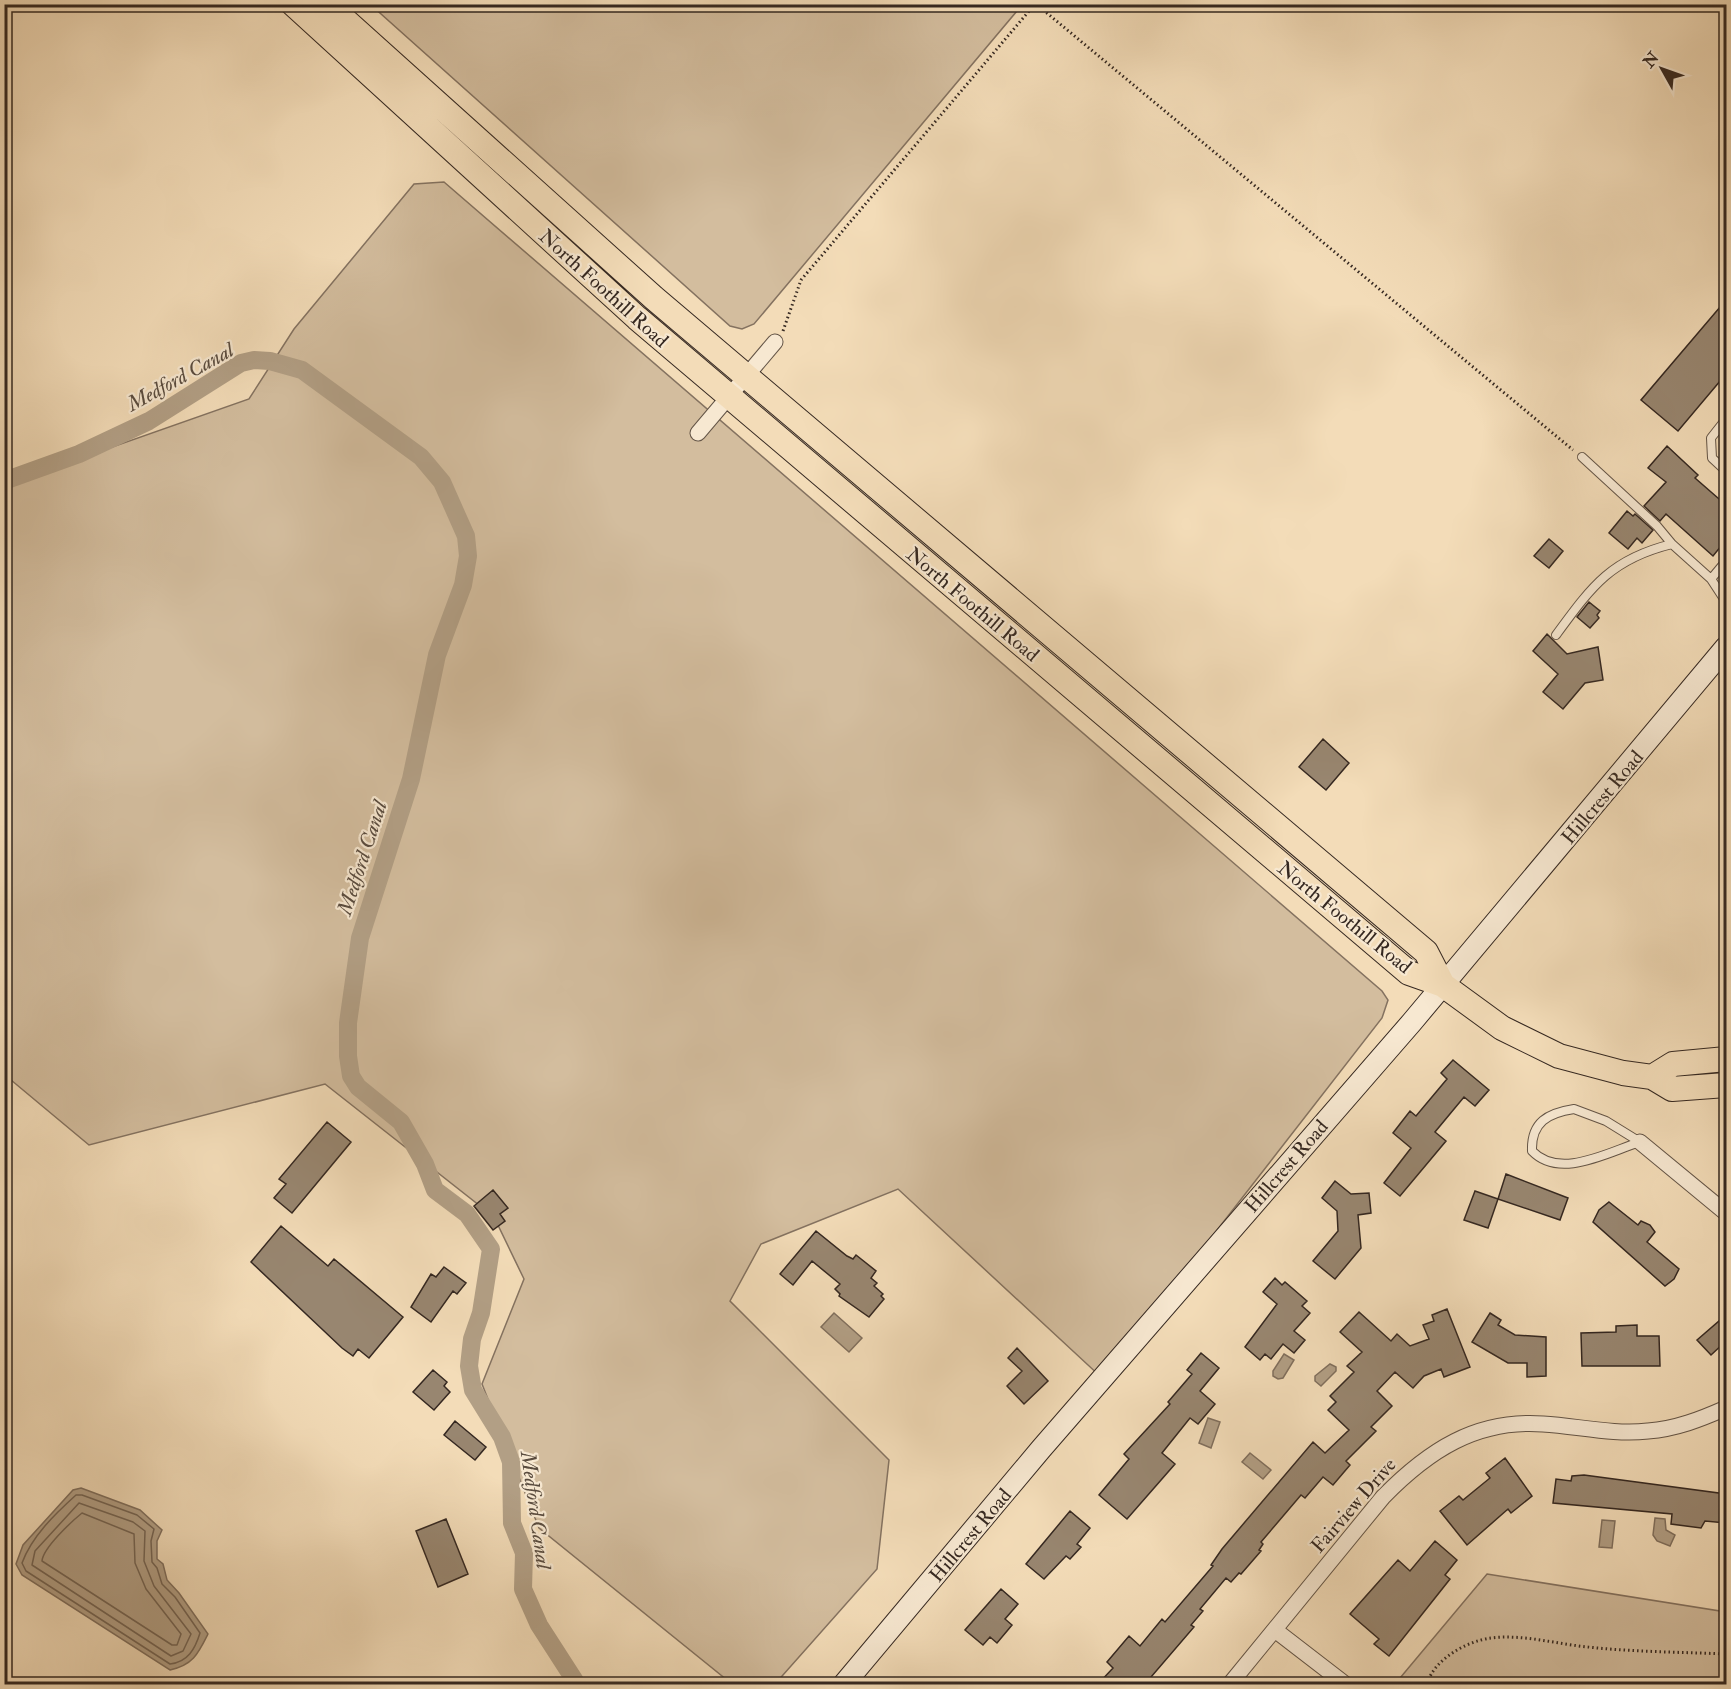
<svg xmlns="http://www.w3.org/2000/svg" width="1731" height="1689" font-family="'IM FELL Double Pica',serif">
  <rect width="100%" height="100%" fill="#f3dcb8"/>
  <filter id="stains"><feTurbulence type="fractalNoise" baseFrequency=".00333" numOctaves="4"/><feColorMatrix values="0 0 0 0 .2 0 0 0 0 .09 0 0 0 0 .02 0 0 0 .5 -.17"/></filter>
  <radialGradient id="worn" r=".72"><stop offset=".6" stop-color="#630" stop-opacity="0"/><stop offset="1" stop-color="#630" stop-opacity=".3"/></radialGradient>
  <!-- green -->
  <path fill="#d3bd9e" stroke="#847260" stroke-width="1.5" d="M 371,5 L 1022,5 L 754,324 L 742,329 L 730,326 Z
    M 444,182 L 1382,991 L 1388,1000 L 1382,1018 L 1102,1378 L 898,1189 L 761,1244 L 730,1301 L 889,1460 L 877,1569 L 775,1684 L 732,1684 L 539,1528 L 482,1384 L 524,1279 L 494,1217 L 325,1084 L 89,1145 L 5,1075 L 4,485 L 249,399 L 294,329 L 414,184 Z
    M 1487,1574 L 1726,1612 L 1726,1684 L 1395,1684 Z"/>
  <!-- water -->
  <path fill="#b29f85" stroke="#806f5d" stroke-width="1.5" d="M 834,1313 L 862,1338 L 849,1352 L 821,1327 Z
    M 1284,1354 L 1294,1360 L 1283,1378 L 1278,1379 L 1273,1376 L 1273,1371 Z
    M 1330,1364 L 1336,1367 L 1336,1371 L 1321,1386 L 1315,1381 L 1315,1376 Z
    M 1208,1418 L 1220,1422 L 1211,1448 L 1199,1443 Z
    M 1250,1453 L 1271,1470 L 1263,1479 L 1242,1462 Z
    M 81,1488 L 140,1510 L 162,1530 L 157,1541 L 157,1559 L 163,1564 L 167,1580 L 179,1593 L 208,1634 C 198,1654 193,1665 170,1670 L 22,1575 L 16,1564 L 23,1545 L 73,1490 Z
    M 1655,1518 L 1665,1519 L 1666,1530 L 1675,1535 L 1670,1546 L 1657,1541 L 1653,1535 Z
    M 1602,1520 L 1615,1521 L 1612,1548 L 1599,1547 Z"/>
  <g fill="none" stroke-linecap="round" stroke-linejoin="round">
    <!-- shore -->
    <path stroke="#746453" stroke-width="1.5" d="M 76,1495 L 82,1495 L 137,1515 L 154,1529 L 151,1541 L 152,1562 L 157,1568 L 162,1584 L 175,1597 L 200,1633 C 195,1649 188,1662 170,1664 L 26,1571 L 22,1563 C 32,1536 55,1514 76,1495 Z
      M 79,1503 L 133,1522 L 145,1531 L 144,1561 L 154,1586 L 191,1634 L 183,1651 L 171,1656 L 32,1565 L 35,1551 Z
      M 82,1513 L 134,1534 L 135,1563 L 146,1589 L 181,1634 L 177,1645 L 172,1645 L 42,1561 C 43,1548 71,1522 82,1513 Z"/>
    <!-- canal -->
    <path stroke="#b29f85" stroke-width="18" d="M 4,481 L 79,454 L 149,421 L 241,363 L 254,360 L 270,361 L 302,370 L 421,457 L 442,482 L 466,536 L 468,556 L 463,585 L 437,655 L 411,779 L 360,938 L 348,1023 L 348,1056 L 351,1076 L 358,1087 L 401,1122 L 425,1164 L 435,1190 L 467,1214 L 491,1249 L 481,1313 L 472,1339 L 469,1366 L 473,1390 L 502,1437 L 511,1462 L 512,1523 L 524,1553 L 523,1589 L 539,1625 L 577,1684"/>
  </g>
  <!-- building -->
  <path fill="#988670" stroke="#352821" stroke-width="1.5" d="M 1726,300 L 1726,374 L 1678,431 L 1641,400 Z
    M 1667,446 L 1698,475 L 1695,478 L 1726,505 L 1726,540 L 1713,556 L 1666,514 L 1660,521 L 1644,506 L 1666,482 L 1648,468 Z
    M 1627,511 L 1633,516 L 1635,514 L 1653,530 L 1642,543 L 1637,538 L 1628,549 L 1609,533 Z
    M 1549,539 L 1563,551 L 1549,568 L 1534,556 Z
    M 1589,602 L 1600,611 L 1597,615 L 1599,618 L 1590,628 L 1577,617 Z
    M 1547,634 L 1567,654 L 1598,647 L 1603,680 L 1585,683 L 1563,709 L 1543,692 L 1558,674 L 1533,651 Z
    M 1323,739 L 1349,763 L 1326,790 L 1299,767 Z
    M 1453,1060 L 1489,1090 L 1475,1106 L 1464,1097 L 1435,1132 L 1446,1141 L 1400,1196 L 1384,1183 L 1411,1148 L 1393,1133 L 1410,1111 L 1416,1116 L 1447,1079 L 1441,1073 Z
    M 327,1122 L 351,1142 L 292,1213 L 274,1198 L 286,1184 L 279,1179 Z
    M 1506,1174 L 1568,1198 L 1560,1220 L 1498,1199 Z
    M 1335,1181 L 1351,1194 L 1369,1193 L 1371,1213 L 1358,1215 L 1361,1248 L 1335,1279 L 1313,1261 L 1338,1231 L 1337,1211 L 1322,1198 Z
    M 493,1190 L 508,1208 L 500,1214 L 505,1221 L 493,1230 L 474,1206 Z
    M 1475,1191 L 1498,1199 L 1488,1228 L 1464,1220 Z
    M 1609,1202 L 1638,1225 L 1641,1221 L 1650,1225 L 1655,1232 L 1647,1242 L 1679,1269 L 1674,1279 L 1665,1286 L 1593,1222 L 1599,1210 Z
    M 281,1226 L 328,1266 L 334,1259 L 403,1317 L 369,1358 L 358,1349 L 353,1356 L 342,1348 L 251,1262 Z
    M 816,1231 L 847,1256 L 853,1259 L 856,1255 L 876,1271 L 871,1278 L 877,1283 L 874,1286 L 883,1294 L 881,1296 L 884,1299 L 869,1317 L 839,1296 L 840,1294 L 835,1289 L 840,1284 L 812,1261 L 793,1285 L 780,1274 Z
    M 444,1267 L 466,1283 L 457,1294 L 453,1291 L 431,1322 L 411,1307 L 431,1274 L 436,1277 Z
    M 1275,1278 L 1282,1285 L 1285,1282 L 1307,1301 L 1302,1306 L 1310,1313 L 1294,1331 L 1305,1340 L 1294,1353 L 1283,1344 L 1271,1359 L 1265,1354 L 1260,1360 L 1245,1347 L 1277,1304 L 1263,1292 Z
    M 1447,1309 L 1470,1367 L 1444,1377 L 1441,1369 L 1424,1376 L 1413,1388 L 1395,1372 L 1377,1391 L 1392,1406 L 1371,1427 L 1376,1431 L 1346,1461 L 1350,1465 L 1333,1485 L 1323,1477 L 1305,1498 L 1301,1495 L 1261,1542 L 1263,1544 L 1259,1550 L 1261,1551 L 1241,1574 L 1239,1573 L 1231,1582 L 1226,1578 L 1200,1609 L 1203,1611 L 1191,1625 L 1194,1627 L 1145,1684 L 1098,1684 L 1113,1668 L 1107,1662 L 1129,1636 L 1140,1646 L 1162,1619 L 1165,1622 L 1213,1566 L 1211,1565 L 1222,1549 L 1313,1442 L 1325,1453 L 1349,1430 L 1328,1410 L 1336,1402 L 1330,1396 L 1354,1372 L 1347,1366 L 1362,1352 L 1340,1332 L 1359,1312 L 1391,1341 L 1397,1334 L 1410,1346 L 1429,1339 L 1423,1325 L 1434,1321 L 1432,1315 Z
    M 1490,1313 L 1501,1320 L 1498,1325 L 1515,1335 L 1546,1337 L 1546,1376 L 1527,1377 L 1527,1363 L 1508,1363 L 1472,1342 Z
    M 1726,1315 L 1726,1341 L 1711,1355 L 1697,1340 Z
    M 1637,1325 L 1637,1336 L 1659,1336 L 1660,1366 L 1582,1366 L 1581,1333 L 1616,1332 L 1616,1326 Z
    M 1017,1348 L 1048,1381 L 1024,1404 L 1007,1386 L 1022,1371 L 1008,1358 Z
    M 1201,1353 L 1219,1368 L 1200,1391 L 1215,1404 L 1198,1424 L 1190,1418 L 1162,1453 L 1175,1464 L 1127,1519 L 1099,1495 L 1129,1459 L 1124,1454 L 1170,1404 L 1168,1402 L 1192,1374 L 1187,1370 Z
    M 433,1370 L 447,1382 L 444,1386 L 450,1392 L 434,1410 L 413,1392 Z
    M 455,1421 L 486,1447 L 475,1460 L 444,1435 Z
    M 1505,1458 L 1532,1496 L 1511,1513 L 1508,1509 L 1467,1545 L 1440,1511 L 1459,1496 L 1463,1500 L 1490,1478 L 1486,1473 Z
    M 1584,1475 L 1726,1494 L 1726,1523 L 1705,1521 L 1701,1528 L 1671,1524 L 1672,1514 L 1553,1503 L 1556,1479 L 1571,1481 L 1572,1476 Z
    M 1070,1511 L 1090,1528 L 1077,1544 L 1081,1547 L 1070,1559 L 1066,1556 L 1044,1579 L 1026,1564 Z
    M 446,1519 L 468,1574 L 438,1587 L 416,1531 Z
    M 1435,1541 L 1457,1560 L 1445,1575 L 1450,1579 L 1389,1656 L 1374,1644 L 1379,1639 L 1350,1614 L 1398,1560 L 1410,1571 Z
    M 1001,1589 L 1018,1604 L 1005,1619 L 1012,1625 L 997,1643 L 990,1637 L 983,1645 L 965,1630 Z"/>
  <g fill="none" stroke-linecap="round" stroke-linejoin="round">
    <defs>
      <path id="lane" d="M 1726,419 L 1711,438 L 1712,458 L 1726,471
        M 1582,457 L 1657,526 L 1672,544
        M 1711,579 L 1726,602
        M 1556,635 C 1592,586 1611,559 1672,544 L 1711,579 L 1726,561
        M 1574,1109 L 1606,1121 L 1640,1142 C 1608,1152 1560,1180 1532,1151 C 1531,1122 1548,1113 1574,1109 Z"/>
      <path id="street" d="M 698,433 L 775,342
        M 1640,1142 L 1726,1213
        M 1275,1630 L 1345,1684
        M 1230,1684 L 1383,1497 C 1428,1451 1476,1419 1543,1424 C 1578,1426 1613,1435 1648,1431 C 1676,1429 1701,1419 1726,1408"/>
      <path id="secondary" d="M 844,1684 L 1041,1449 L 1412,1022 L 1726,647"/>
      <path id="primary" d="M 293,4 L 637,318 L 1409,973 L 1443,985 L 1502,1028 L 1559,1056 L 1623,1073 L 1652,1077 L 1672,1089 L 1726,1085
        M 327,4 L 654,298 L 1426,952 L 1443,985
        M 1652,1077 L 1673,1064 L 1726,1059"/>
    </defs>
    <!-- lane casing -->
    <use href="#lane" stroke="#645547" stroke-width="10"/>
    <!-- street casing -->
    <use href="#street" stroke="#645547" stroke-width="17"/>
    <!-- secondary casing -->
    <use href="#secondary" stroke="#352821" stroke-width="23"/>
    <!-- primary casing -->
    <use href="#primary" stroke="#352821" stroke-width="26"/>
    <!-- path -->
    <path stroke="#352821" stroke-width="3" stroke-dasharray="1.5 3" stroke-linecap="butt" d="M 1036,4 L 1573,450
      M 783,331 L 801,280 L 1035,4
      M 1427,1684 C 1434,1659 1467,1641 1491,1638 C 1523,1634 1556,1644 1588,1647 C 1634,1652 1680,1652 1726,1654"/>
    <!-- lane -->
    <use href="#lane" stroke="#f7e8d1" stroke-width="8"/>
    <!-- street -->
    <use href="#street" stroke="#f7e8d1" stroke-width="15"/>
    <!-- secondary -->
    <use href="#secondary" stroke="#f7e8d1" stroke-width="21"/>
    <!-- primary -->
    <use href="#primary" stroke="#f3dcb8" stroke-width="24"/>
  </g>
  <g text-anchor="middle" stroke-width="4.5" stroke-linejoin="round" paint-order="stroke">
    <!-- street labels -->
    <g font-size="20" fill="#352821" stroke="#f7e8d1">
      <text transform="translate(604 288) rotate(42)" y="7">North Foothill Road</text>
      <text transform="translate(973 604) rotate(40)" y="7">North Foothill Road</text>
      <text transform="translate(1602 797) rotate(-50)" y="7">Hillcrest Road</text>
      <text transform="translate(1345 917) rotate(39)" y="7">North Foothill Road</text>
      <text transform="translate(1286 1166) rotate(-49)" y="7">Hillcrest Road</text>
      <text transform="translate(1353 1505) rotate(-49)" y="7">Fairview Drive</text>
      <text transform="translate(970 1535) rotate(-50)" y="7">Hillcrest Road</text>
    </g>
    <!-- water labels -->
    <g font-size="21" font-style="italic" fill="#5a4c3f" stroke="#f7e8d1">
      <text transform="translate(180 377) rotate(-29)" y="7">Medford Canal</text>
      <text transform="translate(362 858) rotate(-72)" y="7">Medford Canal</text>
      <text transform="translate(536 1510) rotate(82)" y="7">Medford Canal</text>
    </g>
  </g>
  <!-- margin -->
  <rect width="1731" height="1689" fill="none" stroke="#f3dcb8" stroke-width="24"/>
  <rect x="6" y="6" width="1719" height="1677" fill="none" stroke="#352821" stroke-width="3"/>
  <rect x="12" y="12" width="1707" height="1665" fill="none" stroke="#352821" stroke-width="1.5"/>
  <!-- north arrow -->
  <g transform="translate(1662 69) rotate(310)" stroke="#f7e8d1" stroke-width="4.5" paint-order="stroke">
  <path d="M0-4.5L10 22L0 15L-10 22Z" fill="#352821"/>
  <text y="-9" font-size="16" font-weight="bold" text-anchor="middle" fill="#352821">N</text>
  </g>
  <rect width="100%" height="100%" filter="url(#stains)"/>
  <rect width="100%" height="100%" fill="url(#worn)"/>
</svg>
